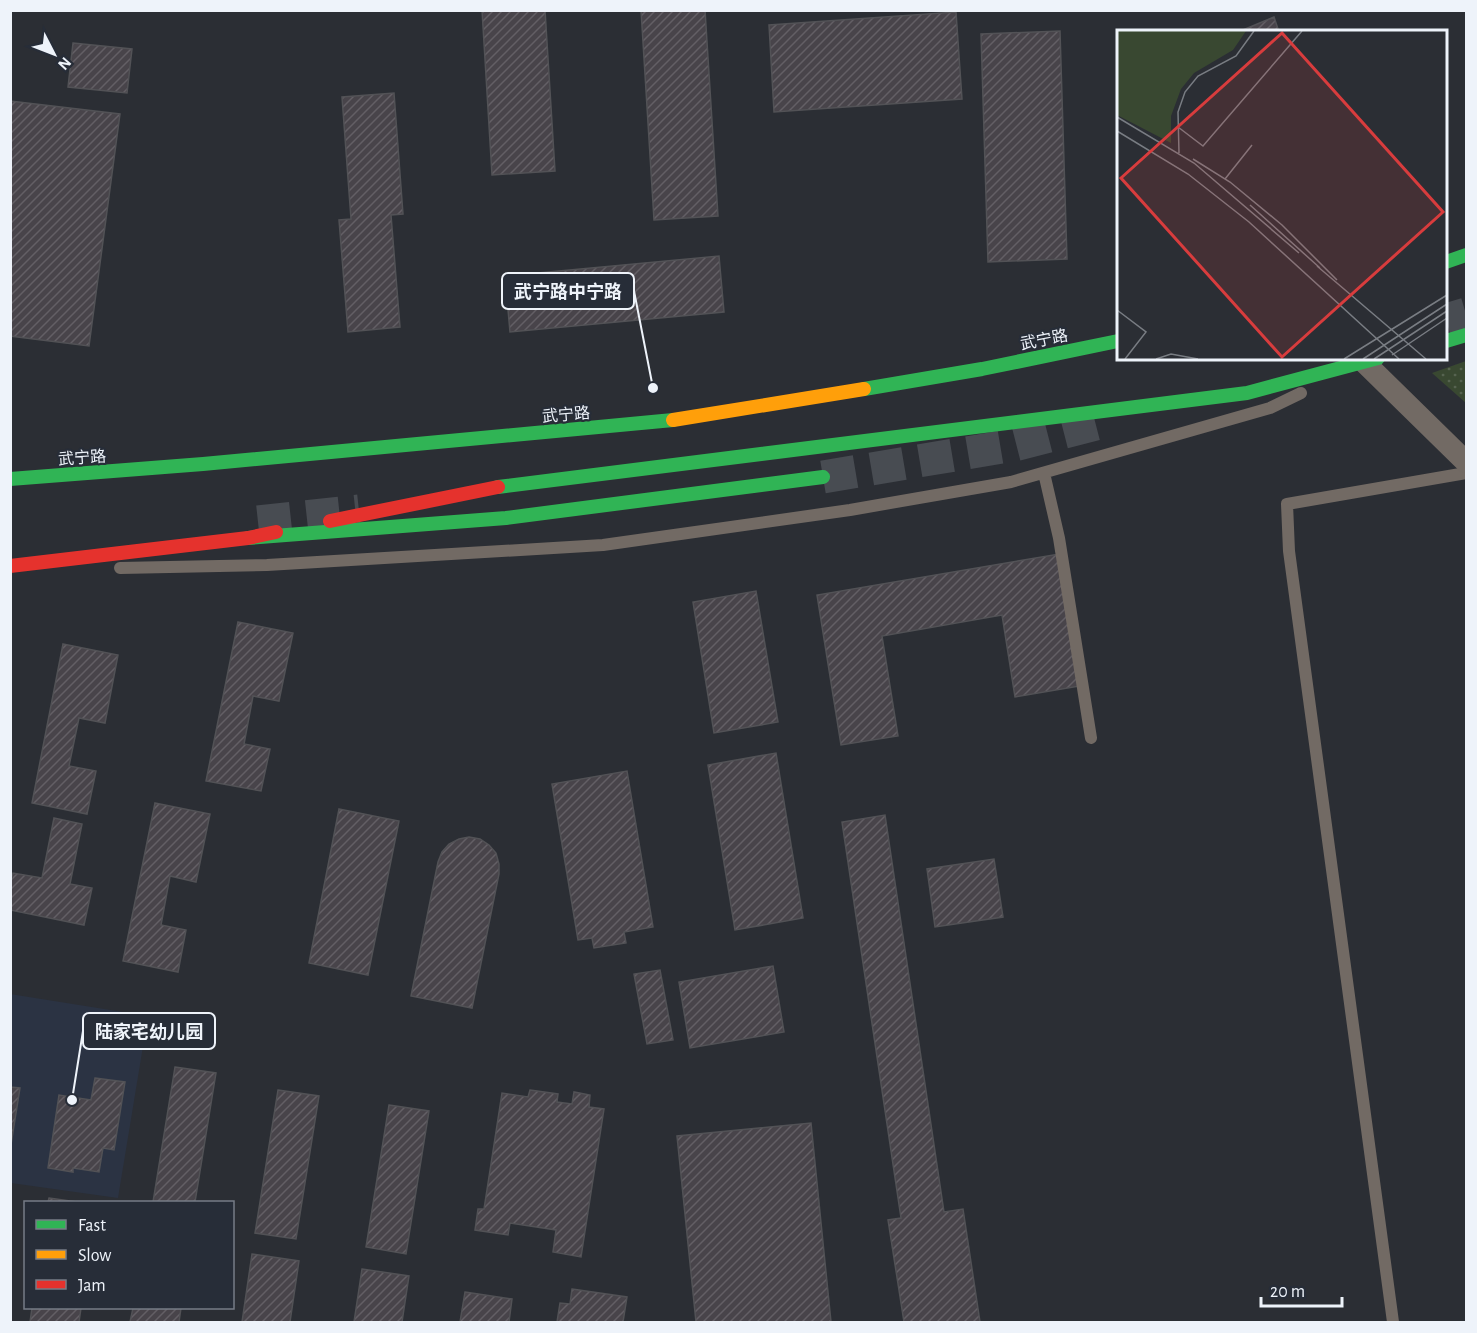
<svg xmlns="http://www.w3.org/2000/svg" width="1477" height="1333" font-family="'Alegreya Sans','Noto Sans SC',sans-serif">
  <defs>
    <pattern id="park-dots" width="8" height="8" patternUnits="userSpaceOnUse" patternTransform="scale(1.5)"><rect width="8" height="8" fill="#394831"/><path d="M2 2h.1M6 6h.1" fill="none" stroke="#566350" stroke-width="1.8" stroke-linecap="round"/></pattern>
    <pattern id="building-hatch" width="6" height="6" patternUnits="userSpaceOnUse" patternTransform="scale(1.5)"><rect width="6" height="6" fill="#48444a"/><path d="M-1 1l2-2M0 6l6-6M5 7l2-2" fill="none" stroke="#635f65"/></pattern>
  </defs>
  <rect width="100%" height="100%" fill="#2b2e34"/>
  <!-- built -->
  <path fill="#2b3343" d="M 10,994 L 148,1016 L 118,1198 L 11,1183 Z"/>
  <!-- park -->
  <path fill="url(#park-dots)" d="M 1466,361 L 1466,403 L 1432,373 Z"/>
  <!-- building -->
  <path fill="url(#building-hatch)" stroke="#525256" stroke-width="1.5" d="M 482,10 L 545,10 L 555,171 L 492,175 Z
    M 641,10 L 705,10 L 718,216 L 654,220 Z
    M 956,12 L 962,99 L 774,112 L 769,25 Z
    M 1274,17 L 1279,32 L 1238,32 Z
    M 1060,31 L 1067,259 L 988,262 L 981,34 Z
    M 73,43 L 132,49 L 127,93 L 68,87 Z
    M 394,93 L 403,214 L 391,215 L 400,327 L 348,332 L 339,220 L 351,219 L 342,97 Z
    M 10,101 L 120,114 L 89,346 L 10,336 Z
    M 719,256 L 724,312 L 510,332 L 505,276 Z
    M 1059,554 L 1080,686 L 1015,697 L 1002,615 L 882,636 L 898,736 L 841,745 L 817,595 Z
    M 756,591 L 778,722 L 714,733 L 693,602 Z
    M 238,622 L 293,633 L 279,701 L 253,696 L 244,744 L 270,749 L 261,791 L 206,781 Z
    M 63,644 L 118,655 L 105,723 L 79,718 L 69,766 L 96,771 L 87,814 L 32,803 Z
    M 776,753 L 803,918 L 735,930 L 708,765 Z
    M 627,771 L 653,927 L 624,932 L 626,943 L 594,948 L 592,938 L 578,940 L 552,784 Z
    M 155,803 L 210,814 L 196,882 L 170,876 L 161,925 L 186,930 L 178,972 L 123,961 Z
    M 339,809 L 399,821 L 368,975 L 309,963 Z
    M 885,815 L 944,1212 L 963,1209 L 980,1322 L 904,1322 L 888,1220 L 901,1218 L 842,822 Z
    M 54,818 L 82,824 L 70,884 L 92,888 L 84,925 L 10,910 L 10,884 L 13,873 L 42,878 Z
    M 469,837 L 480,839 L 489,845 L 496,853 L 499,864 L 499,874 L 472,1008 L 411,996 L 438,862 L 442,852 L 449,844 L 459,839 Z
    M 994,859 L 1003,917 L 935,927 L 927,869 Z
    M 773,966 L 784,1032 L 690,1048 L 679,982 Z
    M 660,970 L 673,1040 L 647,1044 L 634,974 Z
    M 175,1067 L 216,1073 L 195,1202 L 153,1202 Z
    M 95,1078 L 125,1082 L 114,1150 L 103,1148 L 99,1172 L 73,1168 L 73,1172 L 48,1168 L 59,1095 L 91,1100 Z
    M 10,1087 L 20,1088 L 10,1151 Z
    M 278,1090 L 319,1096 L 296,1239 L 255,1233 Z
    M 530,1090 L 558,1094 L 557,1102 L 572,1104 L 574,1092 L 590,1095 L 589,1107 L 604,1109 L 581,1257 L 553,1252 L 556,1230 L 510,1223 L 508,1235 L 475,1230 L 478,1209 L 484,1209 L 502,1093 L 528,1097 Z
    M 389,1105 L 429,1111 L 406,1254 L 366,1247 Z
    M 811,1123 L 831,1322 L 696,1322 L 677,1136 Z
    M 49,1198 L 77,1202 L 48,1202 Z
    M 252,1254 L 299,1261 L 290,1322 L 242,1322 Z
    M 362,1269 L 409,1276 L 402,1322 L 354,1322 Z
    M 572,1289 L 627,1297 L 623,1322 L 557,1322 L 560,1303 L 570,1304 Z
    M 465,1292 L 512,1299 L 509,1322 L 460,1322 Z
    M 32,1308 L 81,1308 L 79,1322 L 30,1322 Z
    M 133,1308 L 181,1308 L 179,1322 L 130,1322 Z"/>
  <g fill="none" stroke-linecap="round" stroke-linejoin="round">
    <!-- highway-tunnel -->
    <path stroke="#484c52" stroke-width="33" stroke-dasharray="33 16" stroke-linecap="butt" d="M 1446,320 L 1466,314
      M 823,477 L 1014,445 L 1104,422
      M 258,522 L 359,511"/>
    <!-- lane -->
    <path stroke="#726a64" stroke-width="12" d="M 1044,473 L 1059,538 L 1091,738
      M 120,568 L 267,565 L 603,545 L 850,510 L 1011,482 L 1270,408 L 1301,393
      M 1393,1322 L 1289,551 L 1287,504 L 1466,473"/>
    <!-- street -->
    <path stroke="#726a64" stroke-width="22" d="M 1364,362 L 1466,462"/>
    <!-- fast -->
    <path stroke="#30b455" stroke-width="14" d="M 1446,262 L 1466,255
      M 1446,341 L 1466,335
      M 864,389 L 982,369 L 1118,341
      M 10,479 L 203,464 L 673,420
      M 498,487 L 1247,393 L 1378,358
      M 248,538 L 506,518 L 823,477"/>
    <!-- slow -->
    <path stroke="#ff9f0a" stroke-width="14" d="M 673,420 L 864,389"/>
    <!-- jam -->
    <path stroke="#e5322d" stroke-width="14" d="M 330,521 L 498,487
      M 10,566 L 248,538 L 276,532"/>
  </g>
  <g text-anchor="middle" stroke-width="4.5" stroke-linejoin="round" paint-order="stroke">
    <!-- street labels -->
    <g font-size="16" fill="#eef3fa" stroke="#272d38">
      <text transform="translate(1044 339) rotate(-11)" y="6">武宁路</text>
      <text transform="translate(566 414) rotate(-5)" y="6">武宁路</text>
      <text transform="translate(82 457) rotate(-4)" y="6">武宁路</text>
    </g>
  </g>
  <!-- overview -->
  <g transform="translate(1117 30)">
    <rect width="330" height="330" fill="#2b2e34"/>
    <path d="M 0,1 L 129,1 L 116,20 L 77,43 L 64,59 L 54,86 L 54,113 L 0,85 Z" fill="#394831"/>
    <path fill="none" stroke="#797d83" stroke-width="1.5" d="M 0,87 L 77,133 L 182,223M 61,97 L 86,116 L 185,1M 0,101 L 71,144 L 132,192 L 282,329M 62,123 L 61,82 L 68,62 L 81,46 L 119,26 L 137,1M 76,129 L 113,152 L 165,195 L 220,250M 108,149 L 135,115M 133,175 L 203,238M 200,236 L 309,329M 0,280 L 29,302 L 8,329M 275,325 L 330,288M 39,329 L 54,324 L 81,329M 227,329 L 330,265M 246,329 L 330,274M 257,329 L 330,281"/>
    <path fill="#d83c3d" fill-opacity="0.15" stroke="#d83c3d" stroke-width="3" d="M 165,3 L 326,182 L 165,327 L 4,148 Z"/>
    <rect width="330" height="330" fill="none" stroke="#eef3fa" stroke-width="3"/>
  </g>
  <!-- callouts -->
  <path fill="none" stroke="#eef3fa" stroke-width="2" d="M653 388L634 291M72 1100L83 1031"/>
  <g fill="#eef3fa" stroke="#272d38" stroke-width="2">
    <circle cx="653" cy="388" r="6"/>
    <circle cx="72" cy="1100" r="6"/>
  </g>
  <g fill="#272d38" stroke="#eef3fa" stroke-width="2">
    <rect x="502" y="273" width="132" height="36" rx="6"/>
    <rect x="83" y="1013" width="132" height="36" rx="6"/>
  </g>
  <g font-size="18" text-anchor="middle" font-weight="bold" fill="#eef3fa">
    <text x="568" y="298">武宁路中宁路</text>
    <text x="149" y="1038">陆家宅幼儿园</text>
  </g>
  <!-- border -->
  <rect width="1477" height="1333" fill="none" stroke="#eef3fa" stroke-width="24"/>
  <!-- legend -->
  <rect x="24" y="1201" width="210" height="108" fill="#272d38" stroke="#777c86" stroke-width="1.5"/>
  <rect x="36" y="1220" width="30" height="9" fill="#30b455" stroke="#777c86" stroke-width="1.5"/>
  <text x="78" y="1231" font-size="18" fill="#eef3fa">Fast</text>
  <rect x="36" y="1250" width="30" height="9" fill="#ff9f0a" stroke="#777c86" stroke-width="1.5"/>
  <text x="78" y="1261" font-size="18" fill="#eef3fa">Slow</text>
  <rect x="36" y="1280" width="30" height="9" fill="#e5322d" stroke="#777c86" stroke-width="1.5"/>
  <text x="78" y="1291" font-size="18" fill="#eef3fa">Jam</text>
  <!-- north arrow -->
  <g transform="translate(54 54) rotate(132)" stroke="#272d38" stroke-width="4.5" paint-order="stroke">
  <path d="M0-4.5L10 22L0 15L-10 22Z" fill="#eef3fa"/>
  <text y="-9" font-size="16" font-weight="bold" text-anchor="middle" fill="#eef3fa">N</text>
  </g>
  <!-- scale -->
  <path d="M1261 1297v9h81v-9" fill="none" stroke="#eef3fa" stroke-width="3"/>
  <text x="1270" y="1297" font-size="18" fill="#eef3fa" stroke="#272d38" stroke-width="4.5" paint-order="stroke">20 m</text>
</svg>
